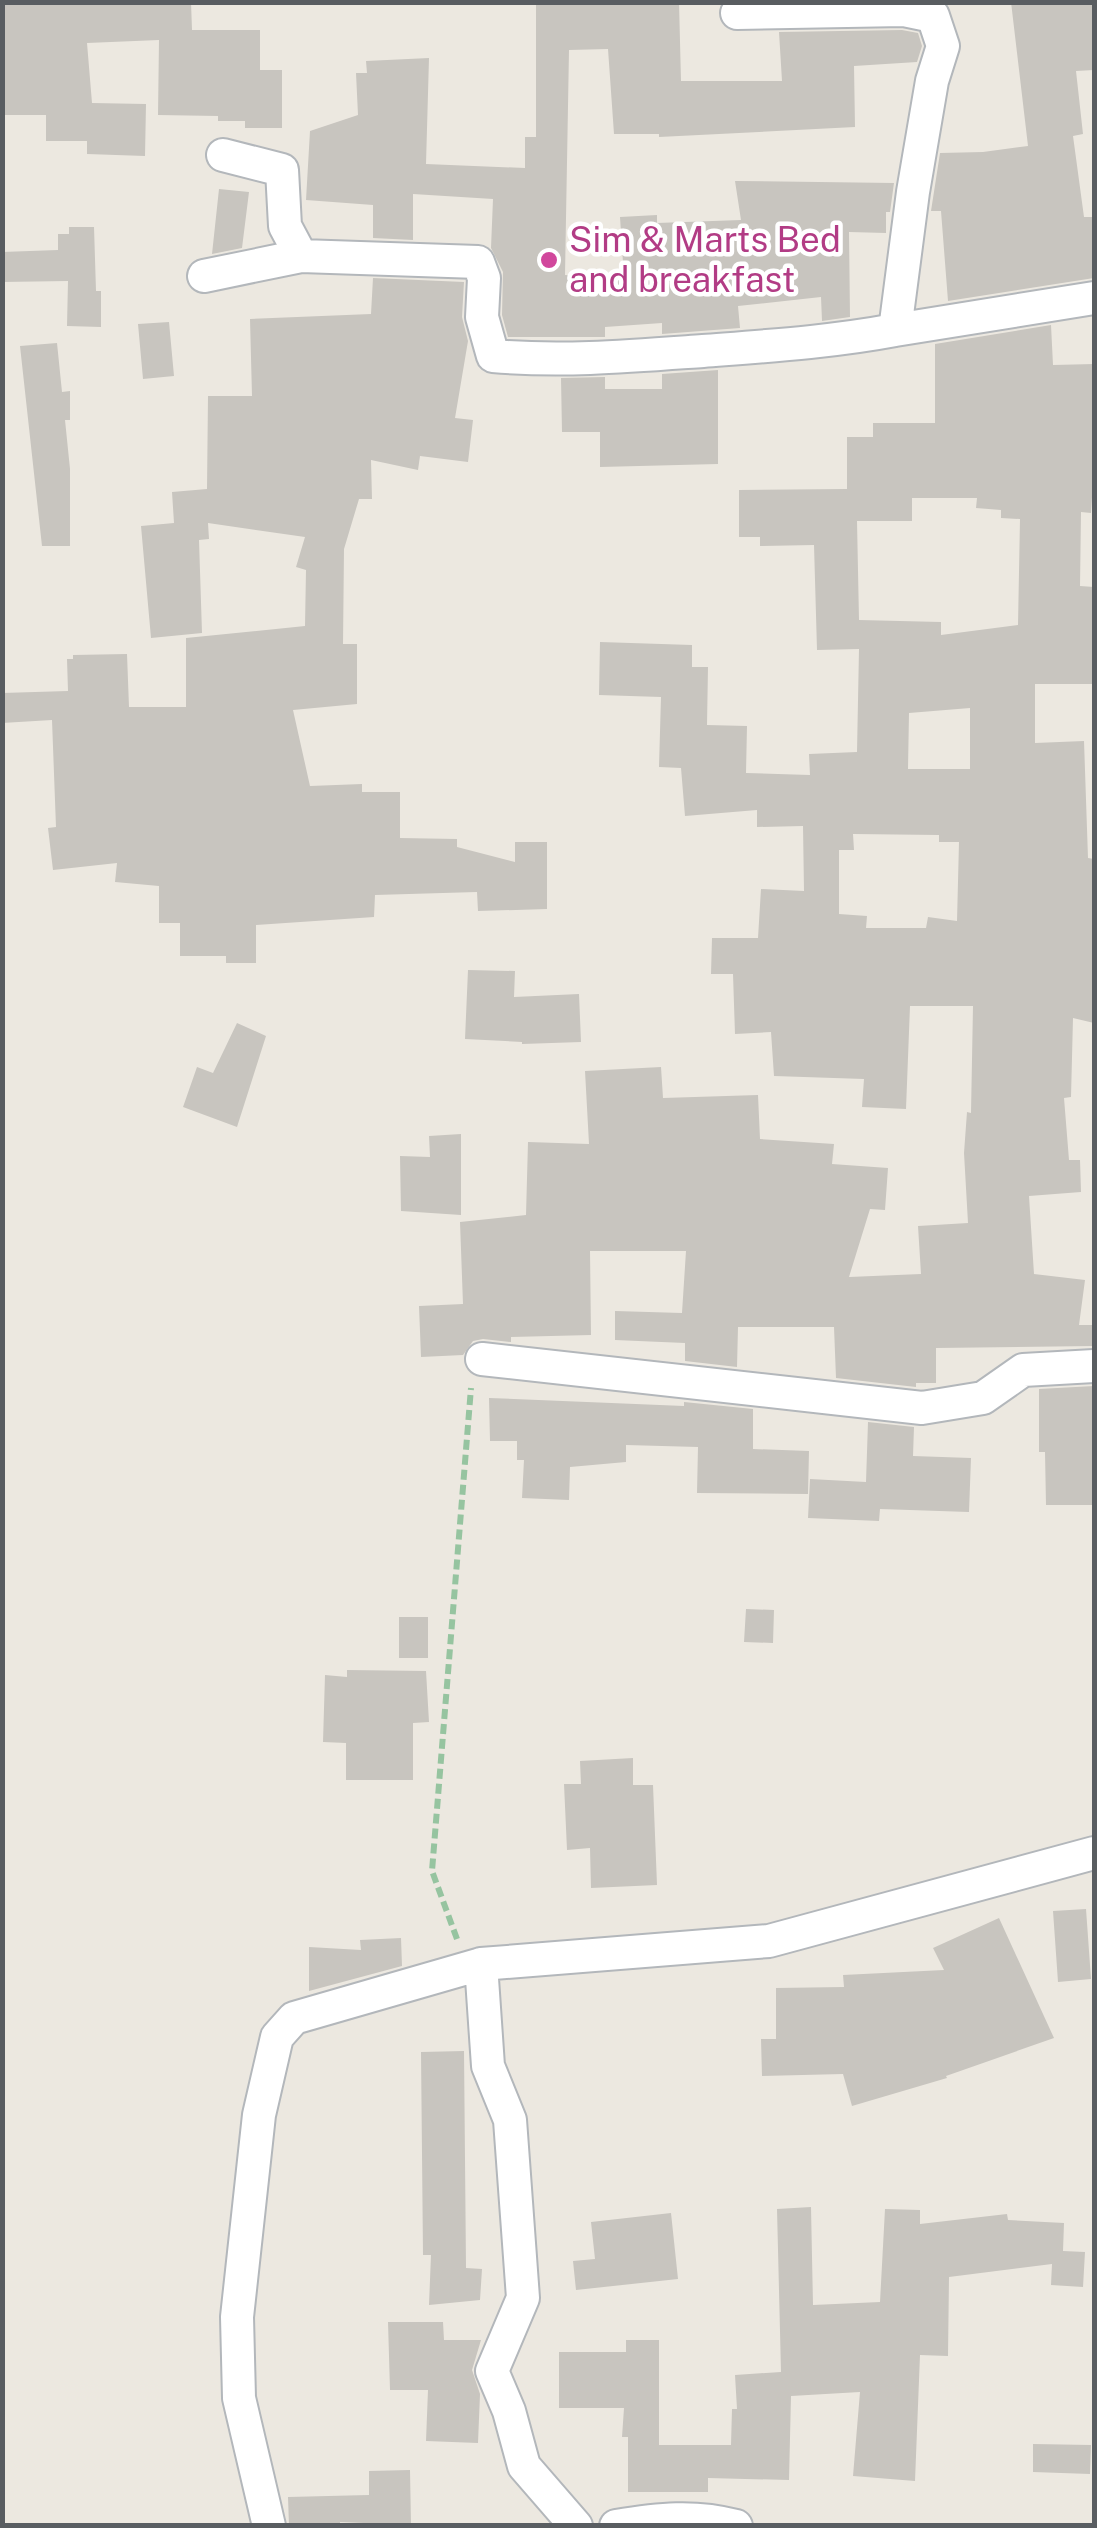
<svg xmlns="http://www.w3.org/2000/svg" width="1097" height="2528" font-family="'Public Sans',sans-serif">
  <rect width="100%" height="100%" fill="#ece8e0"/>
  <!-- building -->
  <path fill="#c8c5bf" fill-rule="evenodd" d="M 2,2 L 191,2 L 192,30 L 260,30 L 260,70 L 282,70 L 282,128 L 245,128 L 245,121 L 218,121 L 218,116 L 158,115 L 159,40 L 87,43 L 92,103 L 146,104 L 145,156 L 87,154 L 87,141 L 46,141 L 46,115 L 2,115 Z
    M 536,2 L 679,2 L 681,81 L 782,81 L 779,32 L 902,30 L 918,33 L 922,46 L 917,62 L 854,66 L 855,127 L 659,137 L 659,134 L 614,134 L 608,49 L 569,50 L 565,275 L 624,278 L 620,217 L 657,215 L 657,223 L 741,220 L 735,181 L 894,183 L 890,212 L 886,212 L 886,233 L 849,232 L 850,317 L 822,321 L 821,297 L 738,306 L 740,328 L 662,334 L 662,323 L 605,327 L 605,337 L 508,337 L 502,315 L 503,272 L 491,248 L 493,199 L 413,194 L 413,240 L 373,238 L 373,205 L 306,200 L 310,131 L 358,115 L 356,73 L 367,73 L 366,61 L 429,58 L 426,164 L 525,168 L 525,137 L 536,137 Z
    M 1011,2 L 1094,2 L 1094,70 L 1076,71 L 1083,134 L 1073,136 L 1084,217 L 1094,217 L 1094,278 L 948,301 L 941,211 L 931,211 L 940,153 L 983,152 L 1028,146 Z
    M 219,189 L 249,192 L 242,248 L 212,254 Z
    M 69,227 L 94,227 L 96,291 L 101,291 L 101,327 L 67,326 L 68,281 L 2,282 L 2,252 L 58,250 L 58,234 L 69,234 Z
    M 373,278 L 464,282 L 462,317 L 468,341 L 455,418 L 473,420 L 468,462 L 420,456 L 418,470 L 371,460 L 372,499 L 359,499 L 344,549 L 343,644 L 357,644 L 357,704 L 293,710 L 310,786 L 362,784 L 362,792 L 400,792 L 400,838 L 457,839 L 457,847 L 515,862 L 515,842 L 547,842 L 547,909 L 478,911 L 477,892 L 375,895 L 374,917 L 256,925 L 256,963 L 226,963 L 226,956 L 180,956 L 180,923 L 159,923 L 159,886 L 115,882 L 117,863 L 53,870 L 48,828 L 56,827 L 52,720 L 2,723 L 2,693 L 68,691 L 67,659 L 73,659 L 73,655 L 127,654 L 129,707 L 186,707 L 186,638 L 305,626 L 306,570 L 296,567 L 305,537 L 208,523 L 209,539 L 199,540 L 202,633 L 151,638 L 141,526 L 174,523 L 172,492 L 207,489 L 208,396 L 252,396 L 250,319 L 371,314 Z
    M 169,322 L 174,376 L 143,379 L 138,324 Z
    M 1051,325 L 1053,365 L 1094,364 L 1094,466 L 1091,513 L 1081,512 L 1080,586 L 1094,587 L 1094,684 L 1035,684 L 1035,743 L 1084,741 L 1088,858 L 1094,859 L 1094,1023 L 1073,1018 L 1071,1097 L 1064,1098 L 1069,1160 L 1080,1160 L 1081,1192 L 1029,1196 L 1034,1274 L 1085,1280 L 1079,1325 L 1094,1325 L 1094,1346 L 936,1348 L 936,1383 L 916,1383 L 916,1387 L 836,1378 L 834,1327 L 738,1327 L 737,1367 L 685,1361 L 685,1343 L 615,1340 L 615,1311 L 682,1313 L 686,1251 L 590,1251 L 591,1335 L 511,1337 L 511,1342 L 483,1339 L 473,1341 L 463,1355 L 421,1357 L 419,1306 L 463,1304 L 460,1222 L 526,1215 L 528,1142 L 589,1144 L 585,1071 L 661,1067 L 663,1098 L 758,1095 L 760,1139 L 834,1144 L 832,1164 L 888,1168 L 885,1210 L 870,1209 L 849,1277 L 921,1274 L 918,1226 L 968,1223 L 964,1153 L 967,1112 L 971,1113 L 973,1006 L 910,1006 L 906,1109 L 862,1107 L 864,1079 L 774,1076 L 771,1032 L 735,1034 L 733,974 L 711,974 L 712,938 L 758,938 L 761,889 L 804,891 L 803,826 L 757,827 L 757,810 L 685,816 L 681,768 L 659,767 L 661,697 L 599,695 L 600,642 L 692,645 L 692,667 L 708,667 L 707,725 L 747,726 L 746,773 L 810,775 L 809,754 L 857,752 L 859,649 L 817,650 L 814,545 L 760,546 L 760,537 L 739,537 L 739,490 L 847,489 L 847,437 L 873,437 L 873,423 L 935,423 L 935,344 ZM 912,498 L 977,498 L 976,508 L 1001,510 L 1001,518 L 1020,519 L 1018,625 L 941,635 L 941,622 L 859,620 L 857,521 L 912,521 ZM 970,708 L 970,769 L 908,769 L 909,713 ZM 853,834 L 939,835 L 939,842 L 959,842 L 957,921 L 928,917 L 926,928 L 866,928 L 867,916 L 839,914 L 839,850 L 854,850 Z
    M 57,343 L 62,392 L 70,391 L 70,420 L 65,420 L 70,469 L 70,546 L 42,546 L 20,346 Z
    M 718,370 L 718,464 L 600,467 L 600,432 L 562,432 L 561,378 L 605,377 L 605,389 L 662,389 L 662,374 Z
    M 468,970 L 515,971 L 514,997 L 579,994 L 581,1042 L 522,1044 L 522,1042 L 465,1039 Z
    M 237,1023 L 266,1036 L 237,1127 L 183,1107 L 197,1067 L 213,1073 Z
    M 461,1134 L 461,1215 L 401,1211 L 400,1156 L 430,1157 L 429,1136 Z
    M 1094,1386 L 1094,1505 L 1046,1505 L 1045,1452 L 1039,1452 L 1039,1389 Z
    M 489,1398 L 684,1406 L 684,1402 L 753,1409 L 753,1449 L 809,1451 L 808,1494 L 697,1493 L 698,1447 L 626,1445 L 626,1462 L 570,1467 L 569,1500 L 522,1498 L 524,1460 L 517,1460 L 517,1441 L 490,1441 Z
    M 868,1422 L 914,1427 L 913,1456 L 971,1458 L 969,1512 L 880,1509 L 879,1521 L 808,1518 L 810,1479 L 866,1482 Z
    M 746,1609 L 774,1610 L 773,1643 L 744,1642 Z
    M 399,1617 L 428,1617 L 428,1658 L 399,1658 Z
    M 347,1670 L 426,1671 L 429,1722 L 413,1723 L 413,1780 L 346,1780 L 346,1743 L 323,1742 L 325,1675 L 347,1677 Z
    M 633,1758 L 633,1785 L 653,1785 L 657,1885 L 591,1888 L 590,1848 L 567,1850 L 564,1784 L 581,1784 L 580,1761 Z
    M 1086,1909 L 1091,1979 L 1058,1982 L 1053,1911 Z
    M 999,1918 L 1054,2038 L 946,2076 L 947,2078 L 852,2106 L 843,2074 L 762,2076 L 761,2039 L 776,2039 L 776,1988 L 844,1987 L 843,1975 L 944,1970 L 933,1948 Z
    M 401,1938 L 402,1966 L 309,1991 L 309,1947 L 361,1950 L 360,1940 Z
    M 464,2051 L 466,2268 L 482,2269 L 480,2300 L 429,2305 L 431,2255 L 423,2255 L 421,2052 Z
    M 811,2207 L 813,2305 L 880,2302 L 885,2209 L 920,2210 L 920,2224 L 1007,2214 L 1008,2220 L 1064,2223 L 1063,2251 L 1085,2252 L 1083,2287 L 1051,2285 L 1052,2264 L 949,2277 L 948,2356 L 920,2355 L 915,2481 L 853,2476 L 860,2392 L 791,2396 L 789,2480 L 708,2478 L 708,2492 L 628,2492 L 628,2437 L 622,2437 L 624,2408 L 559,2408 L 559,2352 L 626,2352 L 626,2340 L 659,2340 L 659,2445 L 731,2445 L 732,2409 L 737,2409 L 735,2375 L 781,2372 L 777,2209 Z
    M 671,2213 L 678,2279 L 576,2290 L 573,2261 L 595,2259 L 591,2222 Z
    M 388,2322 L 443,2322 L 444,2340 L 481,2340 L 472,2370 L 480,2394 L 478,2443 L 426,2441 L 428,2390 L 390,2390 Z
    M 1033,2444 L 1091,2445 L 1090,2474 L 1033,2472 Z
    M 410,2470 L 411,2525 L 340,2522 L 340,2526 L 289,2526 L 288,2497 L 369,2495 L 369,2471 Z"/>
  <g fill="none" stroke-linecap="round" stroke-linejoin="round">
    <defs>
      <path id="minor" d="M 737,13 L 904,10 L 933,16 L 943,46 L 932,81 L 913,192 L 895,330 L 1094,298
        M 223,155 L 282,170 L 285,226 L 301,256
        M 204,276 L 301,256 L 478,262 L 484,278 L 482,317 L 493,356 C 563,362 633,356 703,351 C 767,346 831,342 895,330
        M 482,1359 L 922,1408 L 983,1398 L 1023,1370 L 1094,1366
        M 481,1964 L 488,2066 L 510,2120 L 523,2298 L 492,2371 L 509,2411 L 524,2466 L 576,2526
        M 269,2526 L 239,2398 L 237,2317 L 259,2115 L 277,2037 L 294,2018 L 481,1964 L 769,1941 L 1094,1853
        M 616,2526 C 658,2519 695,2515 736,2526"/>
    </defs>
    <!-- minor casing -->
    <use href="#minor" stroke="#b3b7bb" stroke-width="36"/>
    <!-- path -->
    <path stroke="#96c4a0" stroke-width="6" stroke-dasharray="10 5" stroke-linecap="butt" d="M 457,1939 L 432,1871 L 471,1388"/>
    <!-- minor -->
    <use href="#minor" stroke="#fff" stroke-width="32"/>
  </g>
  <!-- markers -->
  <circle fill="#d1479c" stroke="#fff" stroke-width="4" cx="549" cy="260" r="10"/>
  <g text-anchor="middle" stroke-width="9" stroke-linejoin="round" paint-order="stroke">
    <!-- hotel labels -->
    <g font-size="35" fill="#b23c85" stroke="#fff" text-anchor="start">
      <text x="569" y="252">Sim &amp; Marts Bed<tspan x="569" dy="40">and breakfast</tspan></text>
    </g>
  </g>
  <!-- border -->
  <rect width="1097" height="2528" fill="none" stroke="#595d61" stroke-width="10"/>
</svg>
